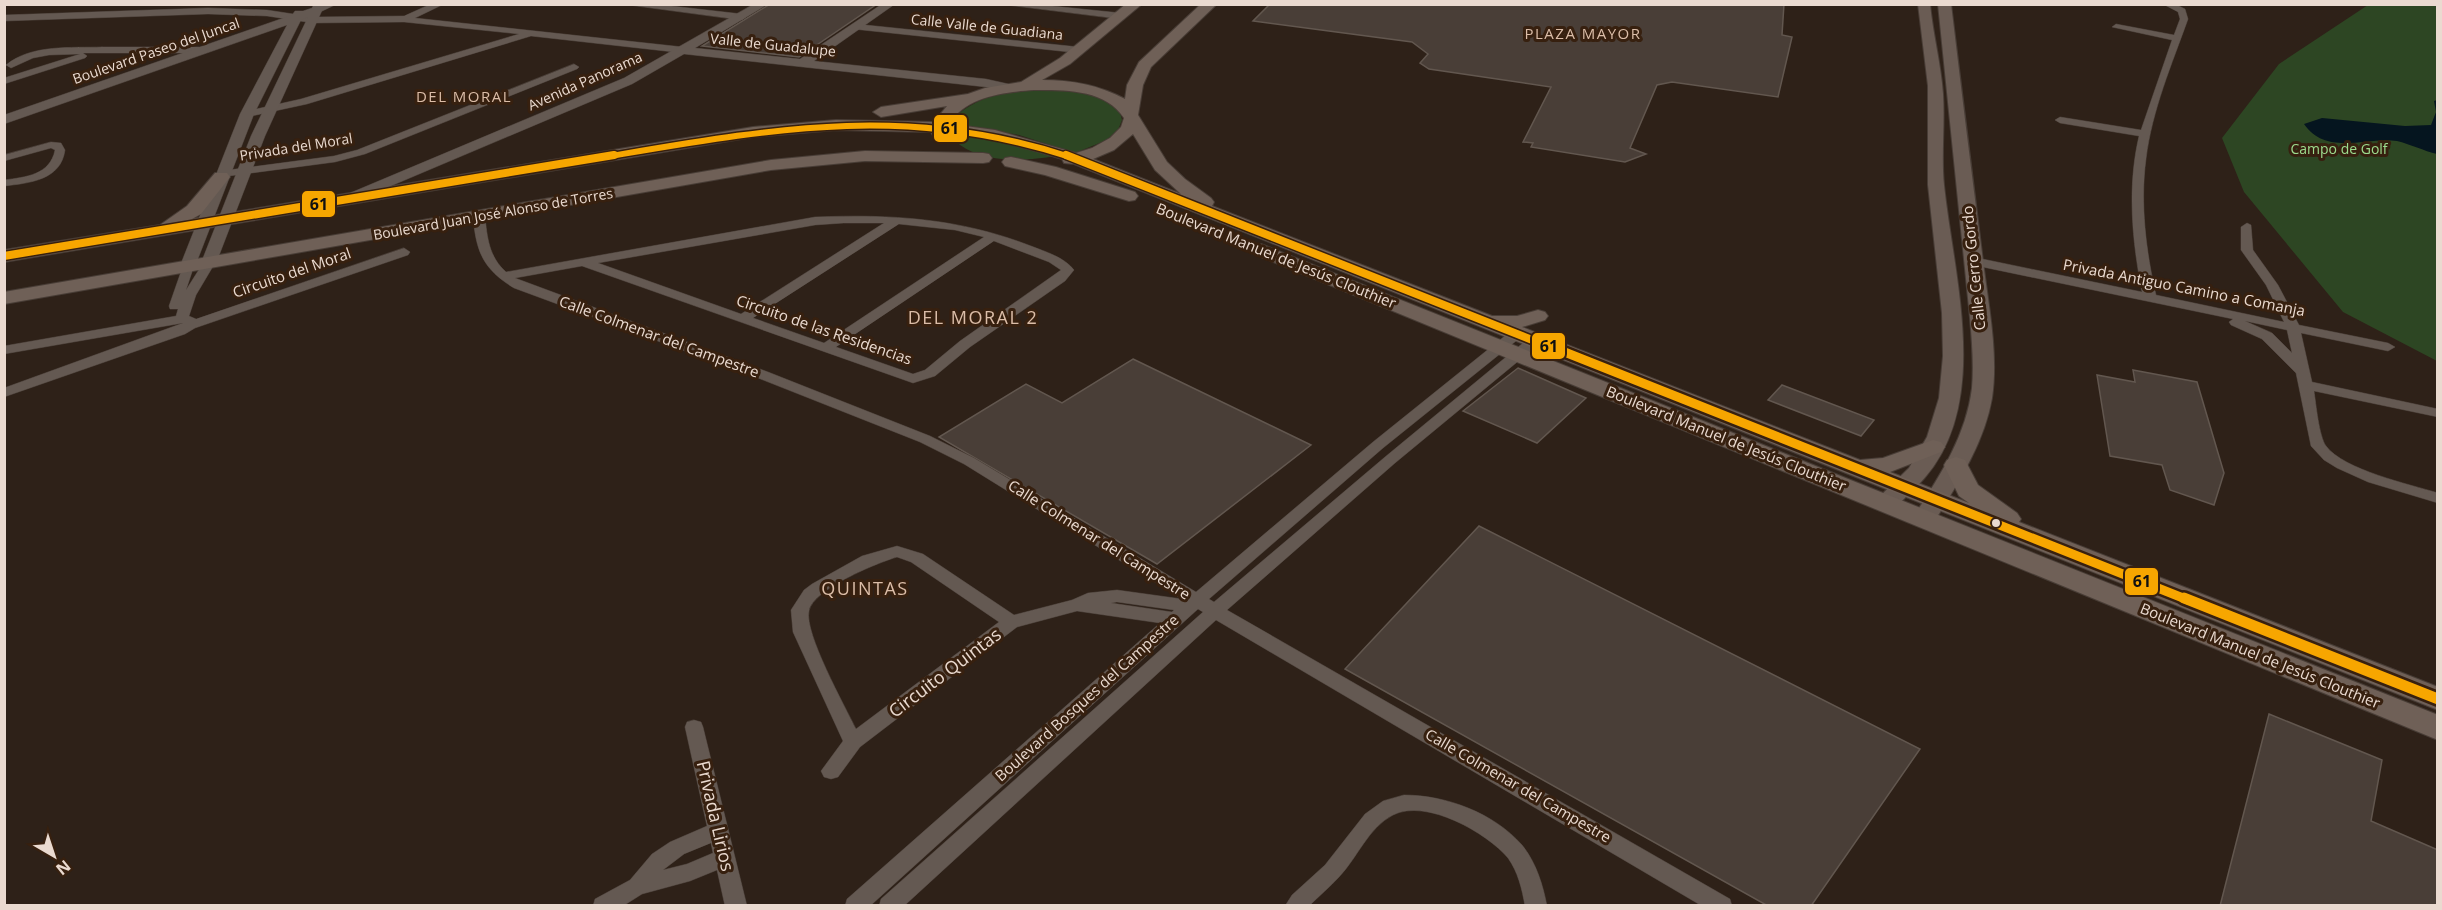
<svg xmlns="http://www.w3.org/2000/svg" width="2442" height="910" font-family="'Open Sans',sans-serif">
  <rect width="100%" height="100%" fill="#2e2118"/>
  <!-- green -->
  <path fill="#2d4623" d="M 2368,5 L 2437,5 L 2437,361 L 2343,312 L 2244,192 L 2222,138 L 2279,64 Z
    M 1065,89 C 1084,93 1119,96 1122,120 L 1118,130 L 1107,140 L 1075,153 L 1019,135 L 950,124 L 950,121 C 983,89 1022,90 1065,89 Z
    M 951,132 L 997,139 L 1055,156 C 1023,162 971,164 949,134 Z"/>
  <!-- water -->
  <path fill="#05151f" d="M 2437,100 L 2437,154 C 2424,151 2410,144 2397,141 C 2367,136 2327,157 2304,124 L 2322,118 L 2405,126 L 2431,125 L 2436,112 L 2434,101 Z"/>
  <!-- building -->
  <path fill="#493e37" stroke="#62574f" stroke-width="1.5" d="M 770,4 L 877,4 L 799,57 L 702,46 Z
    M 1270,4 L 1784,4 L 1782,35 L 1792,37 L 1778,97 L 1672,82 L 1657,85 L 1630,148 L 1646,154 L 1625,162 L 1531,147 L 1533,143 L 1523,142 L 1551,87 L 1429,69 L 1420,63 L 1428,54 L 1412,42 L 1253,21 Z
    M 1133,359 L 1311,445 L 1157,564 L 939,437 L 1026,384 L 1062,403 Z
    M 1518,368 L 1586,398 L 1537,443 L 1463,411 Z
    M 2133,370 L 2197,382 L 2224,473 L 2214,505 L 2170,490 L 2162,465 L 2110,456 L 2097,375 L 2135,382 Z
    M 1782,385 L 1874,420 L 1861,436 L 1768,400 Z
    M 1479,526 L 1920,749 L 1811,906 L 1768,906 L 1345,669 Z
    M 2269,714 L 2382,760 L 2371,821 L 2438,850 L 2438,906 L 2220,906 Z"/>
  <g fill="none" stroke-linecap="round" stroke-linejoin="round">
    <defs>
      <path id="minor" d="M 324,4 L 337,4 L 318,13 L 314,10 Z
        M 431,4 L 444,4 L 415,18 L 683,47 L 688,50 L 683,53 L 531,36 L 307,104 L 247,117 L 242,114 L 243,112 L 301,99 L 519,34 L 404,22 L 313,23 L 267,16 L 208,14 L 4,21 L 4,15 L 208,8 L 267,10 L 313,17 L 404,16 Z
        M 622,4 L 654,4 L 742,14 L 746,17 L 742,20 Z
        M 999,4 L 1033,4 L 1121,13 L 1125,16 L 1121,19 Z
        M 2163,4 L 2175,4 L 2185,9 L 2188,19 C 2172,64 2152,110 2146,159 C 2140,204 2146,251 2156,295 L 2284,322 L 2266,285 L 2241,250 L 2241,227 L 2247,223 L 2251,225 L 2253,250 L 2278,285 L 2299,325 L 2388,343 L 2395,347 L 2388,351 L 2301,333 L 2312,382 L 2438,409 L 2438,417 L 2314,391 C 2316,404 2319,436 2326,446 C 2344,470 2409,484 2438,493 L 2438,503 L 2368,482 L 2337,468 L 2324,460 L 2311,446 L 2296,373 L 2262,339 L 2231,325 L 2229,322 L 2233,319 L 1973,265 L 1967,261 L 1973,257 L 2142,292 C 2132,241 2127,187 2139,136 L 2060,123 L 2055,120 L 2060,117 L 2141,130 L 2172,40 L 2112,27 L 2116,24 L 2174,35 L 2180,19 L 2178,12 ZM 2245,321 L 2287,330 L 2292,353 L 2272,333 Z
        M 856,24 L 1079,47 L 1084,50 L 1079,53 L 853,29 L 853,25 Z
        M 102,47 L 199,47 L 204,50 L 199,53 L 83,53 L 87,56 L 85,58 L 4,84 L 4,78 L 80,54 L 49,55 L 33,58 L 11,68 L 6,65 C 31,44 72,48 102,47 Z
        M 574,64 L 579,67 L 577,69 L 365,154 L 335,162 L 221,177 L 215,174 L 221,171 L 334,156 L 357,150 Z
        M 51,142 L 61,143 L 65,150 C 61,180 30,183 4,186 L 4,180 C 26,177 50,175 55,150 L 51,148 L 4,161 L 4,155 Z
        M 479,213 L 485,216 C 487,237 489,257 506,272 L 815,217 C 891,214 959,218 1031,246 C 1046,252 1064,257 1074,270 L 1065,281 L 970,347 L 935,376 L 913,383 L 582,266 L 515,278 L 768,372 L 930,436 L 974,458 L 1196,592 L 1373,442 L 1511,331 L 1521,331 L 1523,334 L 1521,337 L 1383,448 L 1209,599 L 1214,602 L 1385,457 L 1529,338 L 1539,338 L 1541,341 L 1539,344 L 1395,463 L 1227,610 L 1730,899 L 1732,906 L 1702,906 L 1216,620 L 904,906 L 879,906 L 881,899 L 1203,612 L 1198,609 L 870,906 L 845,906 L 847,899 L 1160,623 L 1077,611 L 1017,627 L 860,747 L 838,777 L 831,779 L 824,777 L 821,771 L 843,741 L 793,632 L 791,610 L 804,590 L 812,584 L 862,556 L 897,546 L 923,554 L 1014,615 L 1072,600 L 1088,593 L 1117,590 L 1182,599 L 964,464 L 920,442 L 758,378 L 514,288 C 483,269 476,252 473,216 ZM 844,223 L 884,223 L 741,314 L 598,263 L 815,225 ZM 899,224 L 955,230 L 984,237 L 824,343 L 753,318 ZM 994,241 L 1049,262 L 1061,270 L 960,341 L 925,370 L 913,374 L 836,347 ZM 897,557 L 911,562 L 999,622 L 856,729 C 845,706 804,633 809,611 C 813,589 877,563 897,557 ZM 1117,602 L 1174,610 L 1172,612 L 1111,603 Z
        M 404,248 L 410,252 L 408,255 L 195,328 L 185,334 L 4,397 L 4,388 L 183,323 L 4,354 L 4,346 L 176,316 L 178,309 L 170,309 L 169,306 L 184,263 L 188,262 L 194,266 L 186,290 L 205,260 L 213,260 L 215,263 L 196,295 L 189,316 L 196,319 Z
        M 694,720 L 701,722 L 703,727 L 747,906 L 725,906 L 717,870 L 690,881 L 642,894 L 623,906 L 593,906 L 595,899 L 630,880 L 652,854 L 670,842 L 707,826 L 685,727 L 687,722 ZM 711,843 L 713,853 L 687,864 L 663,870 L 684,854 Z
        M 1404,795 C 1446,795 1494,813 1522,845 C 1536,862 1543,885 1547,906 L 1525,906 C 1522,889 1518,872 1508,858 C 1487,833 1426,798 1393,815 C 1368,828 1358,857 1339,877 C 1330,887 1319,896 1309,906 L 1285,906 L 1292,895 L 1325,865 L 1365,814 L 1383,801 Z"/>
      <path id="tertiary" d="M 314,4 L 325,4 L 265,136 L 215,266 L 203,266 L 201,263 L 251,136 L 308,17 L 301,20 L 254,114 L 194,269 L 188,271 L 180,266 L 240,114 L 287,25 L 4,124 L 4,115 L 292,15 L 295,11 L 303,11 L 312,8 Z
        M 754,4 L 768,4 L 695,48 L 800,59 L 882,4 L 895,4 L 814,61 L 986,79 L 1013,85 L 1015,88 L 1009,92 L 986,87 L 684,54 L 632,84 L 353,202 L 348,203 L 341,199 L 343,196 L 624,78 Z"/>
      <path id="secondary" d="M 1918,4 L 1930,4 C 1933,35 1941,64 1943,94 C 1945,125 1941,155 1944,185 C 1954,281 1995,413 1914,489 C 1902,500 1894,513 1877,508 L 1873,503 L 1909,468 L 1927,437 L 1939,398 L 1943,356 L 1942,313 L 1928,185 L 1928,86 Z
        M 1938,4 L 1951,4 C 1961,87 1971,170 1982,253 C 1987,299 1999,351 1992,398 C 1984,444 1957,485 1932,525 L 1924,527 L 1916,525 L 1912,519 C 1938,479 1966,437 1972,388 C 1974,365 1972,341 1970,318 Z"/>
      <path id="primary" d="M 1126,4 L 1142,4 L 1070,64 L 1042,80 C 1072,80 1099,85 1125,99 L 1127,85 L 1139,62 L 1201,4 L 1217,4 L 1151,67 L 1143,85 L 1138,115 L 1167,162 L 1185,179 L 1211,198 L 1214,202 L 1212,206 L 1492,316 L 1517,316 L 1538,310 L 1545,312 L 1548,316 L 1545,320 L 1522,327 L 1860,460 L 1883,458 L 1933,440 L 1941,442 L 1945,447 L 1941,452 L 1890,472 L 1969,503 L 1959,496 L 1944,465 L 1947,460 L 1956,457 L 1965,460 L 1978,485 L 2017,513 L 2021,519 L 2019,522 L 2438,687 L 2438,710 L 1074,164 L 1064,163 L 1062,159 C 1025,147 987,137 948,133 L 950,137 L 948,141 L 936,141 L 931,132 L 836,130 L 753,137 L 4,262 L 4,250 L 160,225 L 187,206 L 215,173 L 227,173 L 230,177 L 201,214 L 192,219 L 753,127 L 836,120 L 934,122 L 947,106 L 881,117 L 873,112 L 881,107 L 968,94 L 985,88 L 1021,82 L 1060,58 ZM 1034,90 C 1065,90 1105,89 1124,118 L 1121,127 L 1110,138 L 1092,148 L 1076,153 L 995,130 L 950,124 C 964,96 1007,92 1034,90 ZM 1133,134 L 1155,170 L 1181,194 L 1093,159 L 1114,150 Z
        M 865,151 L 983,153 L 989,154 L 992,158 L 989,162 L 983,163 L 865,161 L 771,170 L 4,304 L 4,292 L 771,160 Z
        M 1011,157 L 1056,167 L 1135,192 L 1138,196 L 1135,200 L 1129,201 L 1045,175 L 1005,166 L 1002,162 L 1005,158 Z
        M 1261,244 L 2438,715 L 2438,740 L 1254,254 L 1251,250 L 1254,246 Z"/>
    </defs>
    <!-- minor casing -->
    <use href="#minor" stroke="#483d36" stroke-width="1"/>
    <!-- tertiary casing -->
    <use href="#tertiary" stroke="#483d36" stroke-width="1"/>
    <!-- secondary casing -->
    <use href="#secondary" stroke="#483d36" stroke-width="2"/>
    <!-- primary casing -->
    <use href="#primary" stroke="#483d36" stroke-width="2"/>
    <!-- minor -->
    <use href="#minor" fill="#645952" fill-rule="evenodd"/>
    <!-- tertiary -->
    <use href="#tertiary" fill="#645952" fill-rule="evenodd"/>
    <!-- secondary -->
    <use href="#secondary" fill="#6a5c54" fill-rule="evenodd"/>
    <!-- primary -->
    <use href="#primary" fill="#6f6057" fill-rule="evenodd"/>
    <defs>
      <path id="bus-1-far3" d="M 605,157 C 771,129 906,103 1070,157"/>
      <path id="bus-1-far2" d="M 1066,155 L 1565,353
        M 4,256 L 614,155"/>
      <path id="bus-1-far1" d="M 1562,351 L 2188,600"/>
      <path id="bus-1" d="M 2184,598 L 2438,699"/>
    </defs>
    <!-- bus-1-far3 casing -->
    <use href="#bus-1-far3" stroke="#37200f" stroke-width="9"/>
    <!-- bus-1-far2 casing -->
    <use href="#bus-1-far2" stroke="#37200f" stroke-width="11"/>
    <!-- bus-1-far1 casing -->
    <use href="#bus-1-far1" stroke="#37200f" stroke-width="14"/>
    <!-- bus-1 casing -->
    <use href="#bus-1" stroke="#37200f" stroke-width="16"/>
    <!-- bus-1-far3 -->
    <use href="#bus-1-far3" stroke="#f7a600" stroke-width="6"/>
    <!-- bus-1-far2 -->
    <use href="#bus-1-far2" stroke="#f7a600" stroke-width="8"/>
    <!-- bus-1-far1 -->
    <use href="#bus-1-far1" stroke="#f7a600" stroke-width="9"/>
    <!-- bus-1 -->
    <use href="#bus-1" stroke="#f7a600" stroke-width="11"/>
  </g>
  <!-- markers -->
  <circle fill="#eadad0" stroke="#37200f" stroke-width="2" cx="1996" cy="523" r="5"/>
  <g text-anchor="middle" stroke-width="6" stroke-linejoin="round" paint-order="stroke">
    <!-- far-street labels -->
    <g font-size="14" fill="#eadad0" stroke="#37200f">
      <text transform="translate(987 27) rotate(6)" y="5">Calle Valle de Guadiana</text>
      <text transform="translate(773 45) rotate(6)" y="5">Valle de Guadalupe</text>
      <text transform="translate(156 51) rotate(-19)" y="5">Boulevard Paseo del Juncal</text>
      <text transform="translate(585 81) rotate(-24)" y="5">Avenida Panorama</text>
      <text transform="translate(296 147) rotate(-9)" y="5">Privada del Moral</text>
      <text transform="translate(493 214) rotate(-10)" y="5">Boulevard Juan José Alonso de Torres</text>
    </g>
    <!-- far-park labels -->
    <g font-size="14" fill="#9ddc8e" stroke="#37200f">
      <text x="2339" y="154">Campo de Golf</text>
    </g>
    <!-- far-quarter labels -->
    <g font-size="15" letter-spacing="1.5" fill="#dbbda8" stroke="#37200f">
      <text x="1583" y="39">PLAZA MAYOR</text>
      <text x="464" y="102">DEL MORAL</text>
    </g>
    <!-- street labels -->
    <g font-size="15" fill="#eadad0" stroke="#37200f">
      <text transform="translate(1276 256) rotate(22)" y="5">Boulevard Manuel de Jesús Clouthier</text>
      <text transform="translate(1974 268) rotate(-96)" y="5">Calle Cerro Gordo</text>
      <text transform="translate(292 273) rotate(-19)" y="5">Circuito del Moral</text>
      <text transform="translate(2184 288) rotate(11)" y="5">Privada Antiguo Camino a Comanja</text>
      <text transform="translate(824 330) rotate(19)" y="5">Circuito de las Residencias</text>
      <text transform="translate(659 337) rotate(20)" y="5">Calle Colmenar del Campestre</text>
      <text transform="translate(1726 439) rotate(22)" y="5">Boulevard Manuel de Jesús Clouthier</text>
      <text transform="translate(1099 540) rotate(32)" y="5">Calle Colmenar del Campestre</text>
      <text transform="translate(2260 656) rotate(22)" y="5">Boulevard Manuel de Jesús Clouthier</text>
      <text transform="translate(1087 698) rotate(-42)" y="5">Boulevard Bosques del Campestre</text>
      <text transform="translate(1518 786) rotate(30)" y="5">Calle Colmenar del Campestre</text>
    </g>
    <!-- quarter labels -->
    <g font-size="18" letter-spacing="1.5" fill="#dbbda8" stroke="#37200f">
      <text x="973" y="324">DEL MORAL 2</text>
      <text x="865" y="595">QUINTAS</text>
    </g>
    <!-- near-street labels -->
    <g font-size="18" fill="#eadad0" stroke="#37200f">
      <text transform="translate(945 673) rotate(-37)" y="6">Circuito Quintas</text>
      <text transform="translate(715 816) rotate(77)" y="6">Privada Lirios</text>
    </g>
  </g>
  <g stroke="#37200f" stroke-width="2">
    <rect x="933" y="114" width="35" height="29" rx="6" fill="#f7a600"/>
    <rect x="301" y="190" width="35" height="28" rx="6" fill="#f7a600"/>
    <rect x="1531" y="332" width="35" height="28" rx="6" fill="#f7a600"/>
    <rect x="2124" y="567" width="35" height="29" rx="6" fill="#f7a600"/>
  </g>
  <g font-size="16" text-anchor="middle" font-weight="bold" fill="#111">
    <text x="950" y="134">61</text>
    <text x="319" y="210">61</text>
    <text x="1549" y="352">61</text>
    <text x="2142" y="587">61</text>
  </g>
  <!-- border -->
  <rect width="2442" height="910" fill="none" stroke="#eadad0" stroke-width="12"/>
  <!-- north arrow -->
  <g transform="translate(54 856) rotate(141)" stroke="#37200f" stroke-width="4.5" paint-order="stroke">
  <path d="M0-4.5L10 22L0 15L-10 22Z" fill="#eadad0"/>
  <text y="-9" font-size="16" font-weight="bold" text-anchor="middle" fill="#eadad0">N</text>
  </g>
</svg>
